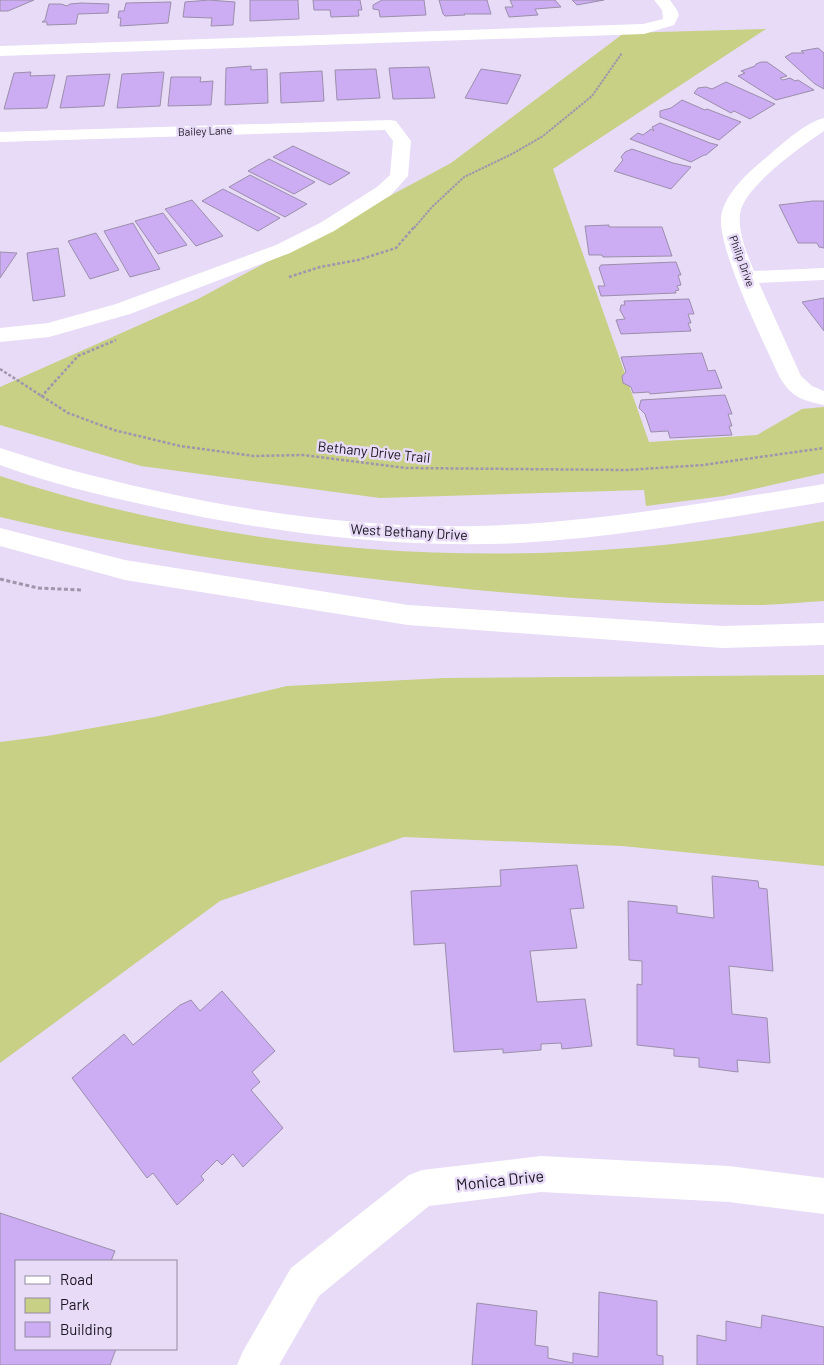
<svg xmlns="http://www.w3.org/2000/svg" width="824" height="1365" font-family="Barlow,sans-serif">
  <rect width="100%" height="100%" fill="#e7dbf8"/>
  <!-- green -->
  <path fill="#c7d085" d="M 766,29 L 553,169 L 649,442 L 757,435 L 802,409 L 824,407 L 824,473 L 724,496 L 646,506 L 644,490 L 380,498 L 141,466 L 0,425 L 0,387 L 198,299 L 451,163 L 624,33 Z
    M 0,476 C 265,563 551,575 824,521 L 824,601 C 802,602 779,605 757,605 C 651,605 543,597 437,586 C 290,571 143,551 0,517 Z
    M 824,675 L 824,866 L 622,846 L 404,837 L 220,901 L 0,1063 L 0,742 L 47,736 L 155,717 L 287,686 L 444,678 Z"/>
  <!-- building -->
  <path fill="#ccacf3" stroke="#9b8faa" d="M 0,0 L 34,0 L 8,11 L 0,11 Z
    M 209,0 L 235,2 L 233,25 L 211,26 L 212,18 L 183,17 L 185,2 Z
    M 250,0 L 298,0 L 299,19 L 250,21 Z
    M 313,0 L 360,0 L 362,10 L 358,10 L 359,16 L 331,17 L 330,10 L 314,10 Z
    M 382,0 L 424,0 L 426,15 L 380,17 L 379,10 L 373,9 L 373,5 Z
    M 439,0 L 487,0 L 491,14 L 464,14 L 465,15 L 445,16 L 443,14 Z
    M 510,0 L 555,0 L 561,7 L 535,9 L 538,15 L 509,17 L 505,7 L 513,7 Z
    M 572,0 L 604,0 L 577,5 Z
    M 171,2 L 168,23 L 120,26 L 121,18 L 118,18 L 119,11 L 124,11 L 126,3 Z
    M 81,3 L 109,4 L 108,13 L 78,14 L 76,24 L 47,25 L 47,22 L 42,22 L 45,20 L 49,4 L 61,4 L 67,6 L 70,4 Z
    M 818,48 L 824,53 L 824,89 L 815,84 L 785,57 L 792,53 L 804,53 L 801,51 Z
    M 761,62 L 767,62 L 787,76 L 780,78 L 783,80 L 790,78 L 795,81 L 798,80 L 814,90 L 776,100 L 738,76 L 745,73 L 741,71 L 755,66 L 756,64 Z
    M 251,66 L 251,70 L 267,69 L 268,103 L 225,105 L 226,68 Z
    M 429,67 L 435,98 L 393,99 L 389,68 Z
    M 376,69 L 380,98 L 337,100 L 335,70 Z
    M 481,69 L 521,75 L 507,104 L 465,98 Z
    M 322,71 L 324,101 L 281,103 L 280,73 Z
    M 31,72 L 30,76 L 55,75 L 47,108 L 4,109 L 14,73 Z
    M 164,72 L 160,106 L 117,108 L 122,74 Z
    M 110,74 L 104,106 L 60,108 L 67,76 Z
    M 171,77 L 201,77 L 200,82 L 213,81 L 211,105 L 168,106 Z
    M 726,82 L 775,104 L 750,119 L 734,111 L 731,113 L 694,93 L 698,88 L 706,87 L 712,89 Z
    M 682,100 L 705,110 L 707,109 L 741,122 L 719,140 L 660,117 L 660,111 L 671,108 Z
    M 660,123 L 710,143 L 718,145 L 706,155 L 704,155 L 691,162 L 630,139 L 638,133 L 643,135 L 651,129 L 654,131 L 652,127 Z
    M 293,146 L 350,173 L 330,185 L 273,157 Z
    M 632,149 L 673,163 L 691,167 L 671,189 L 614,171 L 623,160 L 621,157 L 625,152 Z
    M 269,159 L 315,182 L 294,194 L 248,171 Z
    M 250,175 L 307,204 L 285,217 L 229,187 Z
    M 223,189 L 280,218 L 258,231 L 202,201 Z
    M 192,200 L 223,236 L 196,246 L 165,209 Z
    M 813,201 L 824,201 L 824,248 L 819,247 L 817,243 L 798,243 L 779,205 Z
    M 163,213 L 187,245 L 158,254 L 135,221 Z
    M 133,223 L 160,269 L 130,277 L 104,231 Z
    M 609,225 L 609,227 L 662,227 L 672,256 L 603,257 L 602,255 L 589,255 L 585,226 Z
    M 96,233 L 119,270 L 90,279 L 68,241 Z
    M 58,248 L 65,296 L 33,301 L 27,253 Z
    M 0,252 L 17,253 L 0,278 Z
    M 676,262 L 681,275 L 678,275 L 681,285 L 677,286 L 679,290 L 675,291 L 676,293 L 601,296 L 598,286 L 605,286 L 599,268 L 601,265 Z
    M 824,298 L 824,331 L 802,302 Z
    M 689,299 L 694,314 L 688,314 L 691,323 L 688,323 L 691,331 L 621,334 L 616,320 L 625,319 L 620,310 L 621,305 L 625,305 L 624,301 Z
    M 702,353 L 708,371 L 715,370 L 722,388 L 650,394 L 649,392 L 633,393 L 631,387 L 623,383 L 622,376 L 626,372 L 621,357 Z
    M 725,395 L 732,414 L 728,414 L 732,426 L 729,426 L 732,435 L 670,438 L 668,431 L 651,432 L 645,414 L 639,408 L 641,400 Z
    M 577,865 L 584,908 L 570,909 L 577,948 L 530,951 L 537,1002 L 585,999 L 592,1046 L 562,1049 L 561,1043 L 541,1044 L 541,1050 L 503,1053 L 503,1049 L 454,1052 L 445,943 L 414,945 L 411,891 L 501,886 L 500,870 Z
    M 712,876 L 758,881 L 759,888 L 767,889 L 773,971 L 729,966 L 732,1014 L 767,1018 L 770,1063 L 737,1060 L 738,1072 L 699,1067 L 699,1058 L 674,1056 L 674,1049 L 637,1045 L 637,984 L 642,985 L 642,961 L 629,960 L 628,901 L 677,906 L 677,913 L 714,918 Z
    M 222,991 L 275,1051 L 252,1072 L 260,1082 L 251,1090 L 283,1128 L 243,1167 L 233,1154 L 222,1165 L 217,1160 L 201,1176 L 204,1180 L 177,1205 L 153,1173 L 147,1178 L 72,1078 L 124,1034 L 133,1045 L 180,1005 L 191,1000 L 200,1011 Z
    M 0,1213 L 115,1251 L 111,1261 L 16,1261 L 16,1349 L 116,1349 L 110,1365 L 0,1365 Z
    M 599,1292 L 657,1301 L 657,1355 L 663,1356 L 663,1365 L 472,1365 L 477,1303 L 537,1311 L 535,1345 L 548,1347 L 548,1358 L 573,1363 L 573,1353 L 598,1357 Z
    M 762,1315 L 824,1327 L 824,1365 L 697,1365 L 697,1335 L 726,1341 L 726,1321 L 761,1328 Z"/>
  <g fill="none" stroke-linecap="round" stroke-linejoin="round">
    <!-- path-far2 -->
    <path stroke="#9f96ac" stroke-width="2" stroke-dasharray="2.5 1" stroke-linecap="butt" d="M 414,228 L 432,207 L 464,177 L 512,154 L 543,136 L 592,96 L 622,53"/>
    <!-- path-far1 -->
    <path stroke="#9f96ac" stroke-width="2.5" stroke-dasharray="3 2" stroke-linecap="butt" d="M 289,277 L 320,267 L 358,260 L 396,248 L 415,226
      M 0,369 L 68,413 L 114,430 L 180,446 L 254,456 L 303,455 L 406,468 L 627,470 L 703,465 L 824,448
      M 41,397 L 78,356 L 116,340"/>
    <!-- path -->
    <path stroke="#9f96ac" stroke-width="3" stroke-dasharray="4 2.5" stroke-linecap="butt" d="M 0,579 L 38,588 L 82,590"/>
    <!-- minor -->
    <path fill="#fff" fill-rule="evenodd" d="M 654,0 L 670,0 L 677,10 L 679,15 L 674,25 L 644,34 L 0,56 L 0,46 L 643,24 L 663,19 L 662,10 Z
      M 824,118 L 824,131 C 802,146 743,187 740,214 C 738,233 747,254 754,271 L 824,268 L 824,280 L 759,283 L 801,376 L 812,386 L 824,391 L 824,405 C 801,400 791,397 779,376 C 765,345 713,241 722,212 C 728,190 751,170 768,156 C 782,144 806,122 824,118 Z
      M 390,120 L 396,121 L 411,141 L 408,176 L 391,195 L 334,231 L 290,253 L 130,314 L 49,337 L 0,342 L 0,328 L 48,323 L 116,304 L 276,245 L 320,223 L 377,187 L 390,175 L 393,141 L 385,130 L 0,142 L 0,132 Z
      M 541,1156 L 729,1166 L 824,1178 L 824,1214 L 729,1202 L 541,1192 L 429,1206 L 319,1296 L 279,1365 L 237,1365 L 243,1351 L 291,1268 L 409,1175 L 422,1170 Z"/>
    <!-- major -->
    <path fill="#fff" fill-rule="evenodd" d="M 0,448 C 20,454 40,461 60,467 C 195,504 338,529 478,526 C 595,523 709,502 824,484 L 824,502 C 723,518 622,537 520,543 C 396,549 271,533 150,506 C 99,495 49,483 0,465 Z
      M 0,528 L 125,560 L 408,605 L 722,626 L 824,623 L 824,645 L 722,648 L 408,625 L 125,580 L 0,546 Z"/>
  </g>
  <g text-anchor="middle" stroke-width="5" stroke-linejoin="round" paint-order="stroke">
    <!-- far-street labels -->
    <g font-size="11" fill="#18141e" stroke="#e7dbf8">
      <text transform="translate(205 131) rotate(-2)" y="4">Bailey Lane</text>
      <text transform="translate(742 261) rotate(70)" y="4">Philip Drive</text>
    </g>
    <!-- street labels -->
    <g font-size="14" fill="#18141e" stroke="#e7dbf8">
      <text transform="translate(374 452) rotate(6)" y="5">Bethany Drive Trail</text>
      <text transform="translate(409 532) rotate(3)" y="5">West Bethany Drive</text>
    </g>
    <!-- near-street labels -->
    <g font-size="16" fill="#18141e" stroke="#e7dbf8">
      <text transform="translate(500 1180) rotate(-6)" y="6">Monica Drive</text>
    </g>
  </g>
  <!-- legend -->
  <rect x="15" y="1260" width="162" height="90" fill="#e7dbf8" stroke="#948ba1"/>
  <rect x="25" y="1276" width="25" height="8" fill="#ffffff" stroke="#948ba1"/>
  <text x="60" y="1285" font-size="15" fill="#18141e">Road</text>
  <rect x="25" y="1298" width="25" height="15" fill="#c7d085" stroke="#948ba1"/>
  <text x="60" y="1310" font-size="15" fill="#18141e">Park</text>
  <rect x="25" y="1322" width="25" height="15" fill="#ccacf3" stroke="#948ba1"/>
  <text x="60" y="1335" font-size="15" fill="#18141e">Building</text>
</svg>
